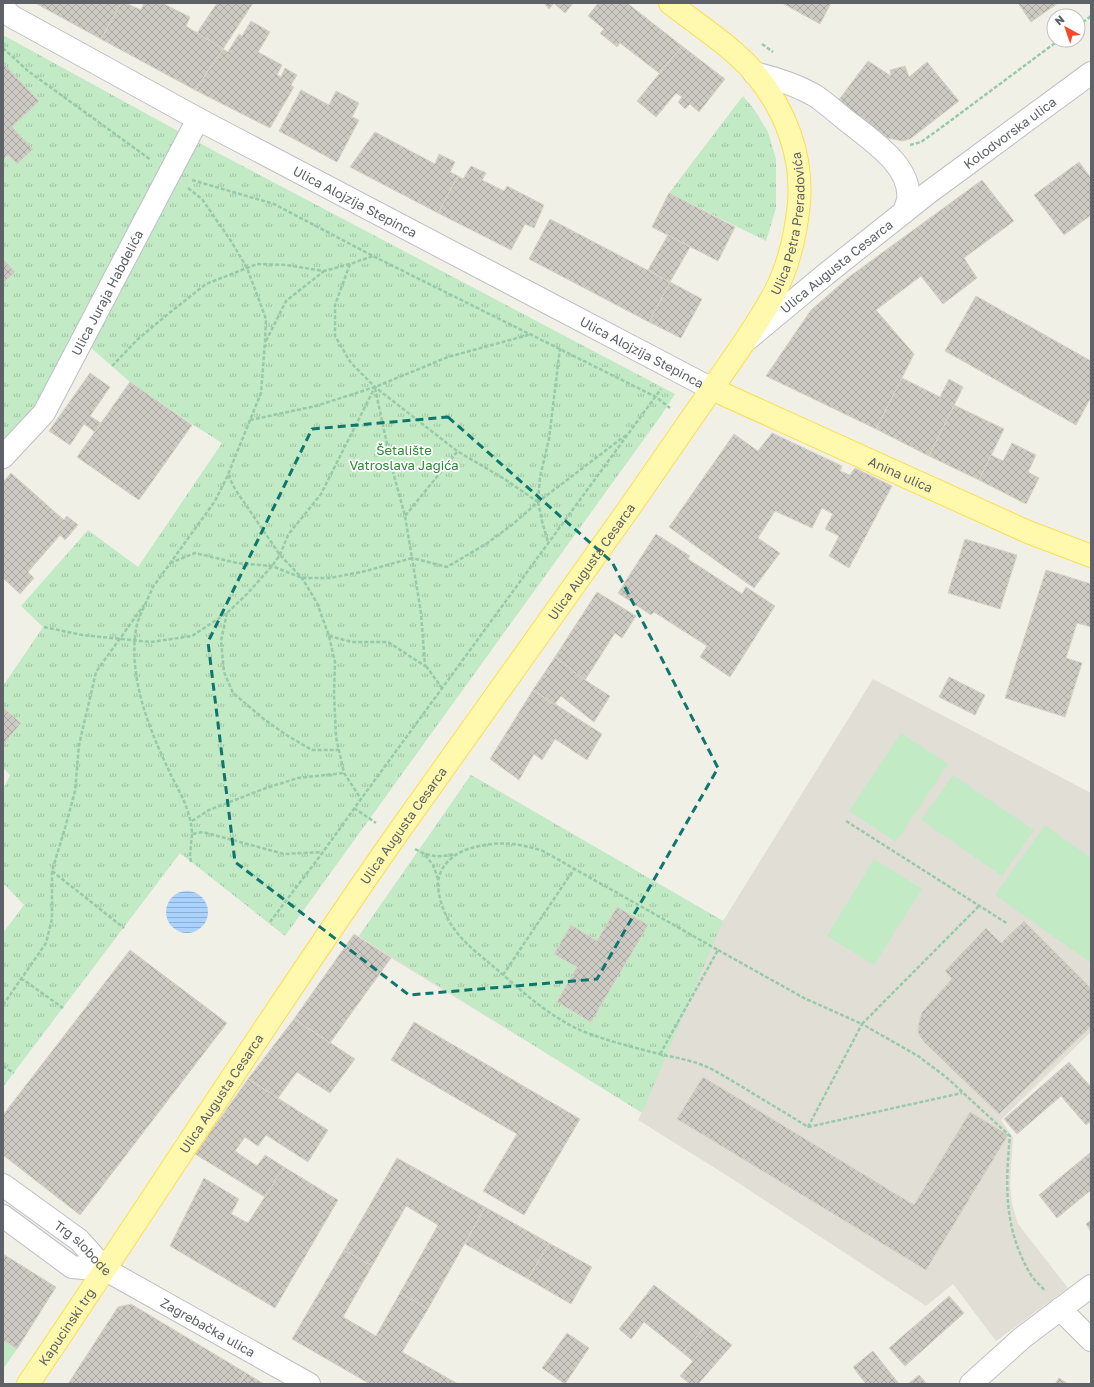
<svg xmlns="http://www.w3.org/2000/svg" width="1094" height="1387" font-family="'Golos Text',sans-serif">
  <defs>
    <pattern id="park-tufts" width="24" height="20" patternUnits="userSpaceOnUse"><rect width="24" height="20" fill="#c1eac5"/><path d="M3 7l-1-3M5 7V3M7 7l1-3M15 17l-1-3M17 17v-4M19 17l1-3" fill="none" stroke="#a0c1a4"/></pattern>
    <pattern id="water-rules" width="6" height="5" patternUnits="userSpaceOnUse"><rect width="6" height="5" fill="#a9d2ff"/><path d="M0 2.5h6" fill="none" stroke="#8daed2"/></pattern>
    <pattern id="building-cross-hatch" width="8" height="8" patternUnits="userSpaceOnUse"><rect width="8" height="8" fill="#cccac3"/><path d="M0 0l8 8M0 8l8-8" fill="none" stroke="#a9a7a2"/></pattern>
  </defs>
  <rect width="100%" height="100%" fill="#f1f0e6"/>
  <!-- education -->
  <path fill="#e1dfd5" d="M 873,679 L 1091,793 L 1091,1032 L 1001,1120 L 1013,1138 L 1010,1183 L 1012,1204 L 1018,1224 L 1068,1288 L 996,1341 L 953,1284 L 926,1306 L 734,1180 L 638,1120 L 642,1112 L 391,958 L 359,936 L 471,775 L 723,921 Z"/>
  <!-- grass -->
  <path fill="#c1eac5" d="M 901,733 L 948,764 L 896,842 L 849,811 Z
    M 953,775 L 1034,830 L 1002,876 L 921,820 Z
    M 1045,825 L 1091,858 L 1091,963 L 995,895 Z
    M 874,859 L 922,889 L 874,965 L 827,936 Z
    M 3,1340 L 17,1349 L 3,1369 Z"/>
  <!-- park -->
  <path fill="url(#park-tufts)" d="M 3,35 L 218,153 L 675,394 L 660,417 L 285,936 L 180,853 L 3,1087 L 3,933 L 24,905 L 3,883 L 3,789 L 10,775 L 3,768 L 3,745 L 21,723 L 3,708 L 3,686 L 43,627 L 21,606 L 88,530 L 138,567 L 222,443 L 192,424 L 130,382 L 74,333 L 35,407 L 3,442 L 3,283 L 14,272 L 3,259 L 3,160 L 8,155 L 17,164 L 33,149 L 12,127 L 39,101 L 3,63 Z
    M 743,96 L 754,109 L 768,132 L 776,159 L 776,208 L 766,241 L 669,193 Z
    M 471,775 L 723,921 L 642,1113 L 359,936 Z"/>
  <!-- water -->
  <path fill="url(#water-rules)" d="M166 912a21 21 0 1 1 42 0a21 21 0 1 1-42 0Z"/>
  <!-- building -->
  <path fill="url(#building-cross-hatch)" stroke="#d7d2c4" d="M 35,3 L 121,3 L 101,39 Z
    M 121,3 L 126,3 L 141,10 L 144,3 L 162,3 L 190,17 L 186,26 L 223,49 L 195,90 L 101,39 Z
    M 217,3 L 253,3 L 223,49 L 197,33 Z
    M 544,3 L 554,3 L 549,9 Z
    M 554,3 L 573,3 L 565,13 Z
    M 598,3 L 627,3 L 682,46 L 659,73 L 620,43 L 617,47 L 600,33 L 604,29 L 588,16 Z
    M 782,3 L 831,3 L 820,24 Z
    M 1018,3 L 1058,3 L 1031,22 Z
    M 251,21 L 270,32 L 258,52 L 282,65 L 277,75 L 281,77 L 285,68 L 297,75 L 291,85 L 294,87 L 270,128 L 195,90 L 223,49 L 228,52 L 239,34 L 242,36 Z
    M 682,46 L 725,79 L 699,112 L 690,104 L 685,109 L 678,102 L 682,97 L 676,93 L 656,117 L 637,101 Z
    M 868,61 L 891,76 L 890,70 L 905,66 L 909,77 L 927,62 L 959,101 L 910,139 L 902,141 L 888,138 L 838,101 Z
    M 3,63 L 39,101 L 12,127 L 33,149 L 17,164 L 8,155 L 3,160 Z
    M 301,90 L 329,105 L 336,91 L 359,103 L 352,117 L 359,120 L 337,162 L 279,131 Z
    M 375,132 L 435,164 L 439,154 L 455,162 L 450,172 L 458,176 L 438,213 L 350,167 Z
    M 1079,162 L 1091,178 L 1091,215 L 1064,235 L 1034,195 Z
    M 471,166 L 486,173 L 482,180 L 504,191 L 507,186 L 544,205 L 534,228 L 525,224 L 511,250 L 438,213 L 458,176 L 463,179 Z
    M 982,180 L 1014,221 L 964,258 L 977,278 L 943,304 L 921,276 L 876,310 L 914,354 L 876,429 L 766,376 L 811,310 L 849,277 Z
    M 669,193 L 735,227 L 718,261 L 652,227 Z
    M 550,219 L 670,282 L 649,322 L 529,259 Z
    M 668,235 L 690,247 L 670,282 L 648,270 Z
    M 3,259 L 15,272 L 3,283 Z
    M 670,282 L 702,299 L 681,338 L 649,322 Z
    M 976,296 L 1091,361 L 1091,397 L 1076,425 L 945,351 Z
    M 90,373 L 110,387 L 90,416 L 101,423 L 95,432 L 84,424 L 70,445 L 49,431 Z
    M 902,378 L 940,397 L 949,379 L 963,387 L 929,456 L 876,429 Z
    M 130,382 L 192,425 L 139,500 L 77,457 Z
    M 954,405 L 1004,429 L 979,480 L 929,456 Z
    M 772,433 L 842,466 L 840,471 L 850,475 L 855,468 L 892,486 L 849,568 L 829,556 L 839,536 L 825,529 L 833,514 L 822,508 L 812,528 L 775,511 L 758,538 L 780,553 L 754,588 L 669,527 L 734,434 L 758,451 Z
    M 1012,443 L 1036,455 L 1028,472 L 1039,478 L 1026,504 L 979,480 L 991,455 L 1003,461 Z
    M 11,473 L 64,520 L 67,516 L 78,525 L 65,540 L 60,535 L 28,572 L 34,578 L 20,594 L 3,578 L 3,482 Z
    M 656,534 L 690,556 L 688,559 L 742,594 L 746,587 L 775,606 L 730,677 L 700,657 L 707,646 L 654,612 L 651,615 L 618,593 Z
    M 965,539 L 1017,555 L 1000,609 L 948,593 Z
    M 1046,570 L 1091,584 L 1091,627 L 1077,623 L 1066,658 L 1082,663 L 1065,717 L 1005,698 Z
    M 597,592 L 636,616 L 622,638 L 615,633 L 585,680 L 555,657 Z
    M 555,657 L 585,680 L 610,696 L 594,722 L 561,696 L 554,705 L 533,690 Z
    M 949,677 L 985,695 L 975,715 L 939,697 Z
    M 533,690 L 602,734 L 587,760 L 555,739 L 542,760 L 534,754 L 519,780 L 490,759 Z
    M 3,708 L 21,723 L 3,745 Z
    M 617,907 L 648,925 L 591,1022 L 557,1002 L 577,967 L 554,954 L 571,925 L 597,941 Z
    M 1024,921 L 1091,988 L 1091,1026 L 999,1114 L 924,1042 L 918,1033 L 919,1022 L 922,1012 L 952,979 L 945,971 L 986,928 L 1001,943 Z
    M 354,934 L 391,958 L 330,1043 L 294,1019 Z
    M 130,950 L 227,1023 L 80,1215 L 3,1155 L 3,1115 Z
    M 294,1019 L 355,1059 L 330,1093 L 297,1072 L 278,1098 L 248,1079 Z
    M 414,1022 L 580,1119 L 524,1215 L 483,1191 L 517,1134 L 391,1060 Z
    M 1069,1062 L 1091,1087 L 1091,1121 L 1086,1125 L 1061,1096 L 1017,1134 L 1004,1119 Z
    M 703,1077 L 914,1205 L 970,1112 L 1008,1135 L 926,1270 L 677,1119 Z
    M 248,1079 L 328,1130 L 308,1162 L 266,1135 L 258,1146 L 245,1137 L 235,1151 L 257,1166 L 265,1155 L 284,1167 L 265,1197 L 195,1154 Z
    M 1091,1152 L 1091,1190 L 1057,1218 L 1039,1195 Z
    M 397,1158 L 485,1207 L 428,1309 L 400,1293 L 438,1225 L 406,1206 L 372,1266 L 344,1250 Z
    M 284,1167 L 338,1200 L 275,1308 L 170,1246 L 204,1178 L 239,1199 L 231,1214 L 248,1223 Z
    M 485,1207 L 549,1243 L 528,1279 L 465,1244 Z
    M 1091,1220 L 1091,1232 L 1086,1224 Z
    M 549,1243 L 592,1267 L 571,1304 L 528,1279 Z
    M 344,1250 L 372,1266 L 343,1317 L 376,1336 L 400,1293 L 428,1309 L 402,1352 L 458,1384 L 370,1384 L 292,1339 Z
    M 3,1254 L 56,1287 L 17,1349 L 3,1340 Z
    M 654,1285 L 706,1325 L 683,1353 L 644,1322 L 631,1339 L 619,1329 Z
    M 949,1296 L 964,1313 L 905,1366 L 889,1348 Z
    M 131,1304 L 246,1373 L 239,1384 L 68,1384 L 118,1307 Z
    M 706,1325 L 732,1345 L 698,1384 L 690,1384 L 680,1376 L 693,1361 L 683,1353 Z
    M 567,1333 L 589,1348 L 565,1384 L 542,1368 Z
    M 873,1351 L 899,1384 L 866,1384 L 853,1367 Z
    M 246,1373 L 264,1384 L 239,1384 Z
    M 919,1375 L 927,1384 L 908,1384 Z
    M 1059,1378 L 1068,1384 L 1055,1384 Z"/>
  <g fill="none" stroke-linecap="round" stroke-linejoin="round">
    <defs>
      <g id="minor">
        <path id="s1" d="M 3,7 L 11,16 L 198,119 L 712,389"/>
        <path d="M 754,73 C 775,78 795,84 814,95 C 828,104 841,117 855,127 C 876,144 912,168 908,200 C 907,204 905,208 904,212"/>
        <path id="s2" d="M 749,338 L 826,274 L 928,193 L 1091,73"/>
        <path id="s3" d="M 3,457 L 44,413 L 198,119"/>
        <path id="s4" d="M 3,1185 L 79,1240 L 106,1270 L 309,1384"/>
        <path d="M 3,1216 L 72,1267 L 106,1270"/>
        <path d="M 1060,1309 L 1091,1340"/>
        <path d="M 971,1384 L 1022,1338 L 1091,1286"/>
      </g>
      <g id="major">
        <path id="s5" d="M 712,389 L 1028,532 L 1091,556"/>
        <path id="s6" d="M 28,1384 C 152,1201 270,1015 397,834 C 474,725 553,616 630,507 C 657,468 684,429 711,390 C 733,358 757,326 775,292 C 789,265 796,233 799,203 C 803,155 785,109 754,72 C 730,45 698,25 670,3"/>
      </g>
    </defs>
    <!-- minor casing -->
    <use href="#minor" stroke="#bebfc6" stroke-width="24"/>
    <!-- major casing -->
    <use href="#major" stroke="#fedc53" stroke-width="24"/>
    <!-- path -->
    <path stroke="#98caaa" stroke-width="2.5" stroke-dasharray="4 2" stroke-linecap="butt" d="M 1078,26 L 1091,16
      M 762,44 L 773,52
      M 3,48 L 28,71 L 151,160
      M 910,145 L 921,142 L 938,130 L 1059,40
      M 192,180 L 274,204 L 373,256 L 656,397 L 670,408
      M 188,188 L 202,199 L 231,241 L 247,268 L 266,319 L 265,342 L 261,393 L 233,462 L 228,475 L 215,501 L 153,587 C 148,599 138,617 136,629 C 128,679 150,731 171,775 C 181,795 191,811 192,834 L 203,832 L 284,854 L 323,852
      M 350,264 L 335,305 L 335,336 L 351,363 L 375,387 L 457,451 L 503,478 L 538,502 L 540,477 L 549,439 L 560,348
      M 266,341 L 286,301 L 324,271
      M 112,366 L 138,339 L 168,314 L 206,284 L 257,264 L 286,265 L 324,271 L 350,264 L 373,256
      M 375,388 L 393,472 L 405,516 L 457,452
      M 250,420 L 316,406 L 375,387 L 448,357 L 532,334
      M 228,475 L 235,489 L 280,555 L 302,578 L 317,603 L 329,636 L 335,662 L 334,694 L 336,737 L 344,773 L 361,799
      M 538,502 L 542,521 L 548,542
      M 170,563 L 195,553 L 237,563 L 272,566 L 302,578 L 330,578 L 366,571 L 412,558 L 405,516
      M 227,613 L 221,641 L 224,672 L 233,693 L 265,720 L 288,736 L 312,750 L 339,750
      M 44,627 L 82,635 L 151,642 L 192,636 L 227,613 L 246,595 L 272,566 L 280,555 L 288,535 L 321,494 L 375,387
      M 329,636 L 352,642 L 388,642 L 425,666 L 421,613 L 412,558 L 447,567 L 486,544 L 513,524 L 538,502 L 626,435
      M 426,666 L 442,688
      M 354,808 L 376,823
      M 192,821 L 209,810 L 266,788 L 298,778 L 344,773
      M 846,821 L 1008,924
      M 415,849 C 431,858 439,857 456,854
      M 425,855 L 433,865 L 438,879
      M 191,862 L 190,855 L 192,834
      M 52,871 L 124,928
      M 270,922 L 323,852 L 361,799 L 661,389
      M 718,950 L 804,998 L 862,1024 L 979,906
      M 503,975 L 574,869
      M 21,978 L 63,1008
      M 3,1005 L 46,943 L 52,919 L 52,871 L 65,828 L 75,791 L 79,745 L 96,672 L 144,605
      M 660,1054 L 718,950 L 543,851 C 518,843 500,841 475,847 C 456,851 438,865 438,885 C 439,901 445,917 455,930 C 465,944 481,956 494,967 C 522,991 550,1018 585,1032 C 610,1042 637,1048 663,1055 C 678,1058 695,1061 709,1068 C 720,1073 730,1080 741,1086 C 763,1100 786,1113 808,1127 L 862,1024 L 918,1056 L 946,1077 L 1010,1136 C 1005,1186 1004,1230 1031,1275 C 1035,1281 1041,1286 1045,1291
      M 3,1066 L 14,1073
      M 808,1127 L 962,1093"/>
    <!-- minor -->
    <use href="#minor" stroke="#fff" stroke-width="22"/>
    <!-- major -->
    <use href="#major" stroke="#fff9ae" stroke-width="22"/>
  </g>
  <!-- marked area -->
  <path fill="none" stroke="#0f766e" stroke-width="3" stroke-dasharray="8 5" stroke-linejoin="round" d="M 448,417 L 612,562 L 718,768 L 597,979 L 409,995 L 235,862 L 208,642 L 312,429 Z"/>
  <g text-anchor="middle" stroke-width="3.5" stroke-linejoin="round" paint-order="stroke">
    <!-- street labels -->
    <g font-size="13" fill="#5e6168" stroke="#fff">
      <text dy="5" stroke="none"><textPath href="#s2" startOffset="332">Kolodvorska ulica</textPath></text>
      <text dy="5" stroke="none"><textPath href="#s1" startOffset="403">Ulica Alojzija Stepinca</textPath></text>
      <text dy="5" stroke="none"><textPath href="#s6" startOffset="1394">Ulica Petra Preradovića</textPath></text>
      <text dy="5" stroke="none"><textPath href="#s2" startOffset="113">Ulica Augusta Cesarca</textPath></text>
      <text dy="5" stroke="none"><textPath href="#s3" startOffset="196">Ulica Juraja Habdelića</textPath></text>
      <text dy="5" stroke="none"><textPath href="#s1" startOffset="727">Ulica Alojzija Stepinca</textPath></text>
      <text dy="5" stroke="none"><textPath href="#s5" startOffset="207">Anina ulica</textPath></text>
      <text dy="5" stroke="none"><textPath href="#s6" startOffset="997">Ulica Augusta Cesarca</textPath></text>
      <text dy="5" stroke="none"><textPath href="#s6" startOffset="673">Ulica Augusta Cesarca</textPath></text>
      <text dy="5" stroke="none"><textPath href="#s6" startOffset="349">Ulica Augusta Cesarca</textPath></text>
      <text dy="5" stroke="none"><textPath href="#s4" startOffset="102">Trg slobode</textPath></text>
      <text dy="5" stroke="none"><textPath href="#s6" startOffset="69">Kapucinski trg</textPath></text>
      <text dy="5" stroke="none"><textPath href="#s4" startOffset="251">Zagrebačka ulica</textPath></text>
    </g>
    <!-- park labels -->
    <g font-size="13" fill="#2e873a" stroke="#fff">
      <text x="404" y="455">Šetalište<tspan x="404" dy="15">Vatroslava Jagića</tspan></text>
    </g>
  </g>
  <!-- border -->
  <rect width="1094" height="1387" fill="none" stroke="#5e6168" stroke-width="8"/>
  <!-- north arrow -->
  <g transform="translate(1066 28) rotate(320)"><circle r="19" fill="#ffffff" stroke="#bfc0c3"/>
  <path d="M0-3L7 15L0 10L-7 15Z" fill="#f84825"/>
  <text y="-6" font-size="11" font-weight="bold" text-anchor="middle" fill="#5e6168">N</text>
  </g>
</svg>
